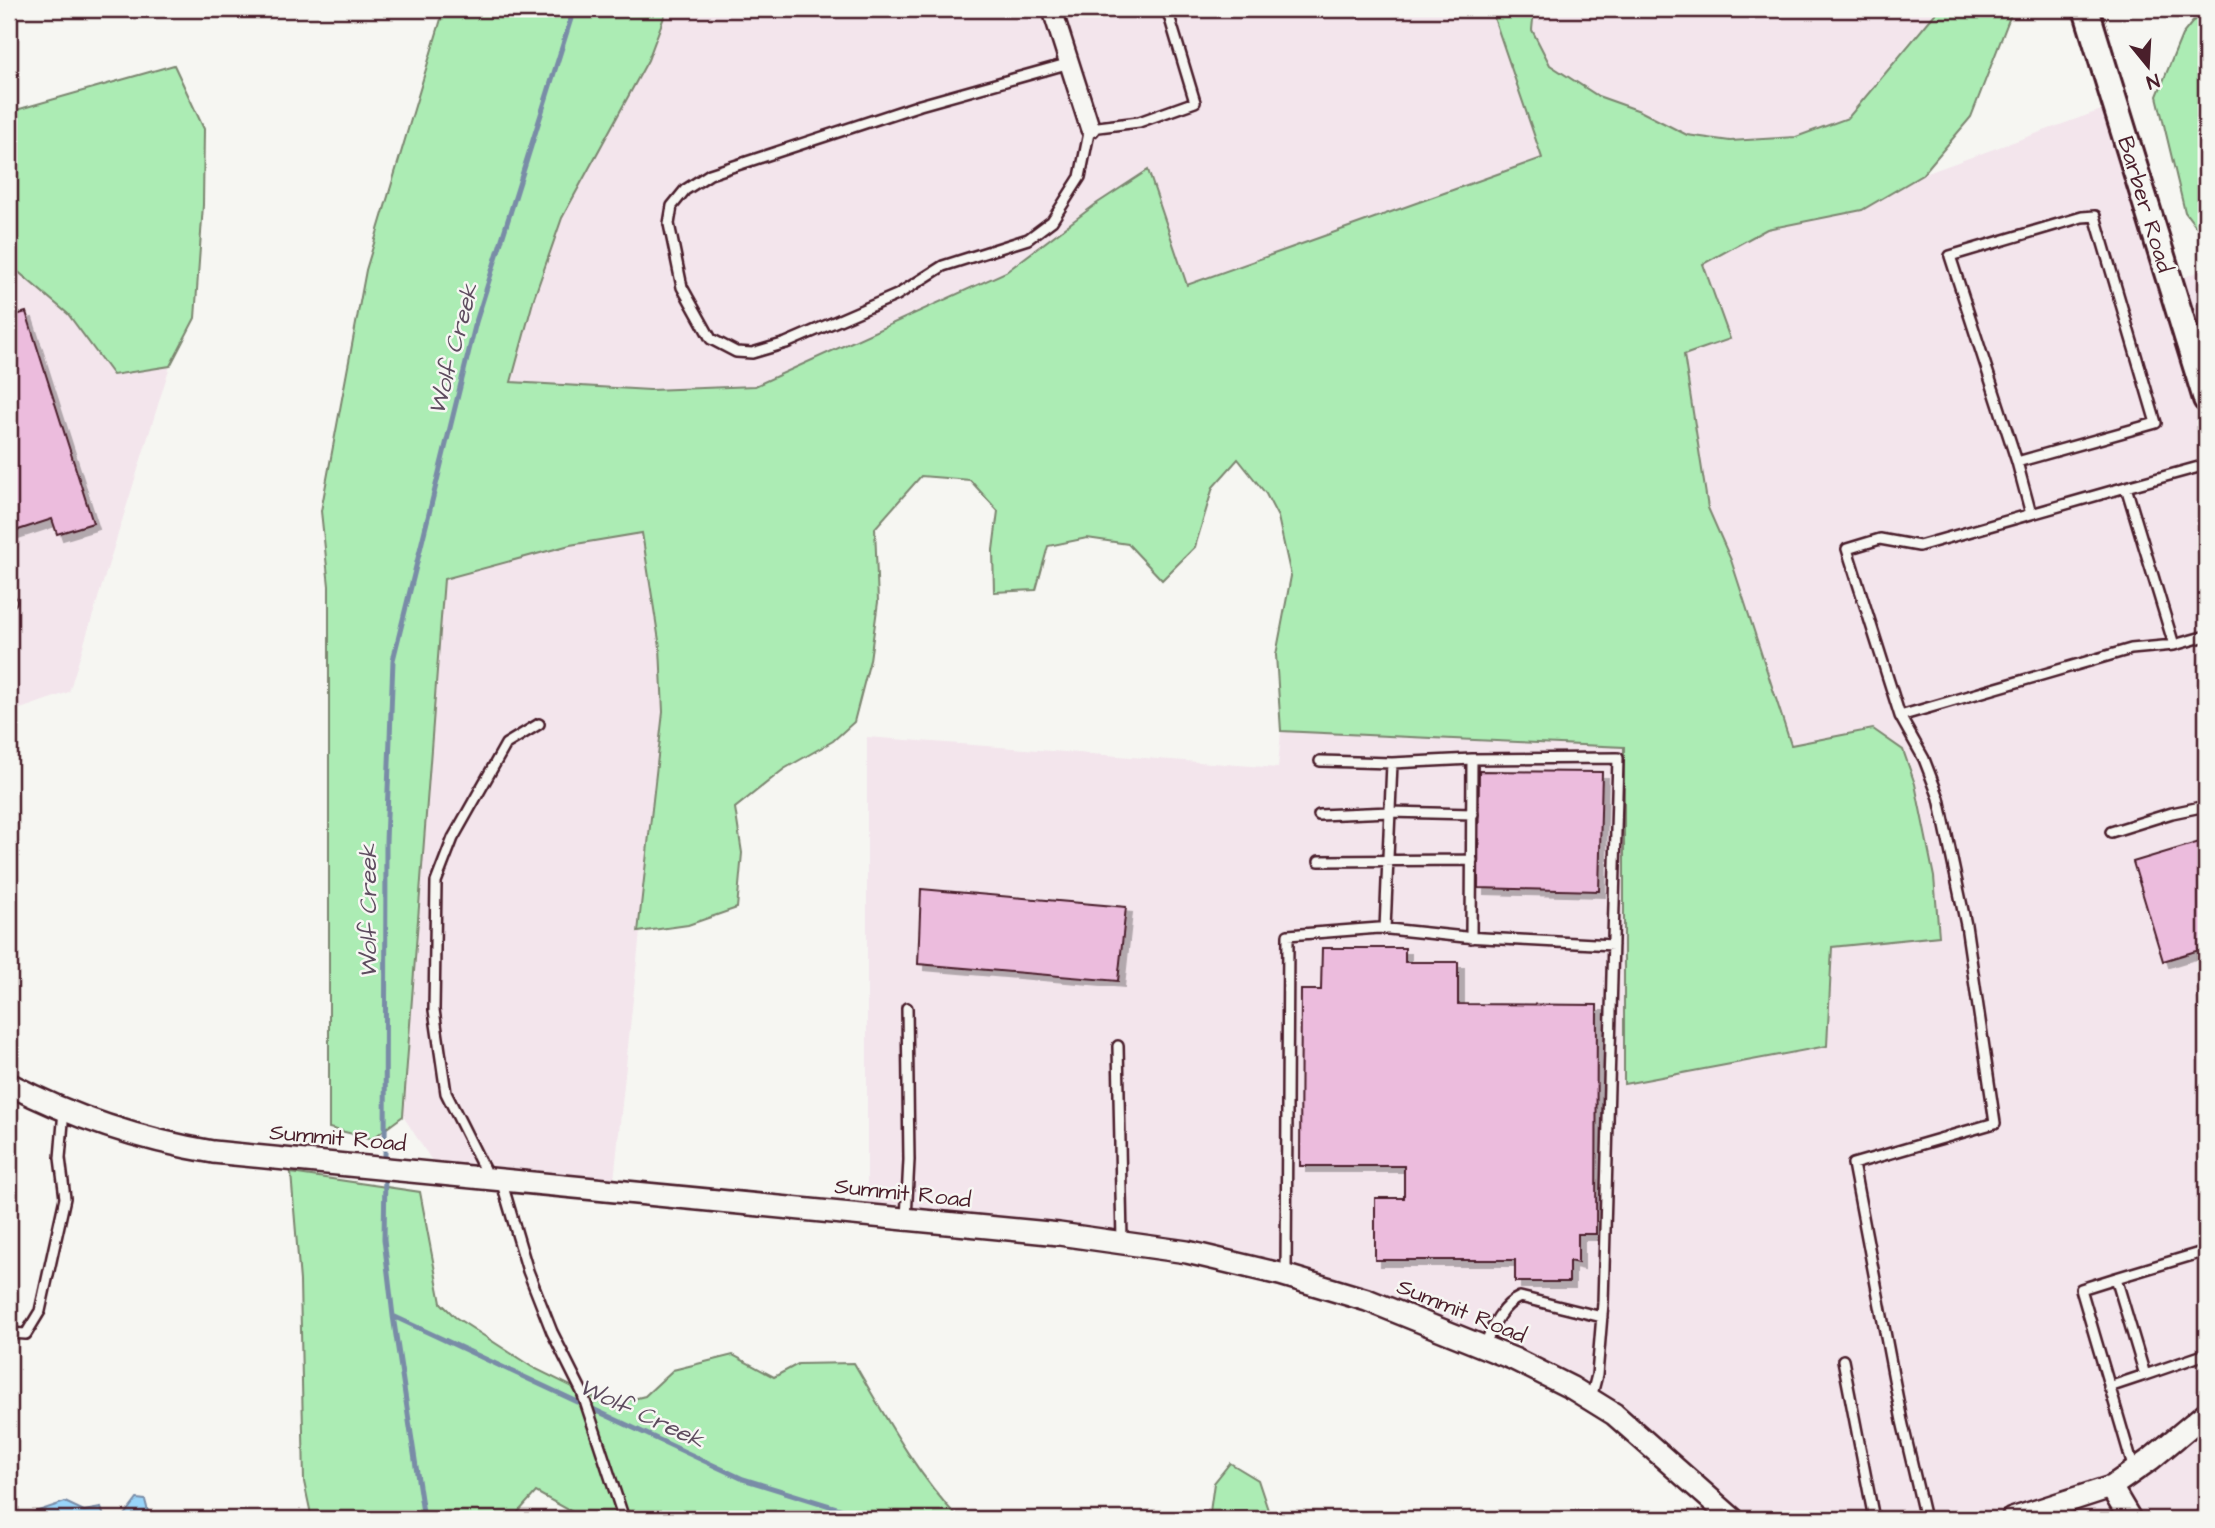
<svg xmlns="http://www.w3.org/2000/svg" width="2215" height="1528" font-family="'Architects Daughter',sans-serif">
  <defs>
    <filter id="shadow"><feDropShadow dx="6" dy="6" stdDeviation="0" flood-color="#0004"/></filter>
  </defs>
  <rect width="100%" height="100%" fill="#f6f6f2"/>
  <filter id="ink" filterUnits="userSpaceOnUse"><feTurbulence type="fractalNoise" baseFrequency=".0143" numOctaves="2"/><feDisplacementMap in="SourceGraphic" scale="14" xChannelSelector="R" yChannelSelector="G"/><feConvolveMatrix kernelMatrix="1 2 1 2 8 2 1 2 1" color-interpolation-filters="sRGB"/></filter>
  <g filter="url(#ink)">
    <!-- built -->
    <path fill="#f3e5ec" d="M 574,9 L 1491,9 L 1543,158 L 1186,285 L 1148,171 L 1096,204 L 1006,272 L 755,386 L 650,390 L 511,383 Z
      M 1534,9 L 1939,9 L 1909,42 L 1848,118 L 1796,137 L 1730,141 L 1687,135 L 1640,111 L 1598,96 L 1550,65 L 1532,30 Z
      M 2115,105 L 2171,282 L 2206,269 L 2206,1519 L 1733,1519 L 1573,1388 L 1280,1274 L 867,1215 L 867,737 L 1278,768 L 1281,731 L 1624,747 L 1624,1084 L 1832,947 L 1939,936 L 1934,877 L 1915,784 L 1873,729 L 1791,746 L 1731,560 L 1708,508 L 1684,355 L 1729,339 L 1703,265 L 1767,229 L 1862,210 L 1922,175 Z
      M 9,264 L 68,314 L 113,375 L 170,366 L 69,692 L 9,713 Z
      M 642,533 L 660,647 L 663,712 L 613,1190 L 439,1172 L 403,1116 L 444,579 L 570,545 Z"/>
    <!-- green -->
    <path fill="#acecb4" stroke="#7b8670" stroke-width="2" d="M 444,9 L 667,9 L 648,60 L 562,218 L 534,298 L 511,382 L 650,390 L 755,386 L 1006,272 L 1096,204 L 1148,170 L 1187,285 L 1542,158 L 1491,9 L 1534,9 L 1532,30 L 1550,65 L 1598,96 L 1640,111 L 1687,135 L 1730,141 L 1796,137 L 1848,118 L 1939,9 L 2013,9 L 1971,117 L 1922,175 L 1862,210 L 1767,229 L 1703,264 L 1730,339 L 1684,355 L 1708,508 L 1731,560 L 1791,745 L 1873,729 L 1903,750 L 1915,784 L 1934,877 L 1939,936 L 1832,947 L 1827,1046 L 1624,1084 L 1624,747 L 1281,731 L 1276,655 L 1291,576 L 1278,517 L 1266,494 L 1238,459 L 1213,487 L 1195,547 L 1162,580 L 1128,544 L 1087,538 L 1048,546 L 1036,590 L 994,592 L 993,550 L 998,511 L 970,480 L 921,476 L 875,528 L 878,602 L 870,660 L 854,722 L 833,741 L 784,769 L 735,808 L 742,853 L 737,908 L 688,925 L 638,932 L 663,712 L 660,647 L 642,533 L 570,545 L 444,579 L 403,1116 L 372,1139 L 329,1128 L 329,586 L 321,511 L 366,270 Z
      M 2203,9 L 2206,9 L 2206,240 L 2185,212 L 2157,96 L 2182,35 Z
      M 174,65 L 204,129 L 203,205 L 195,318 L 170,366 L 113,375 L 68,314 L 9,264 L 9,112 Z
      M 291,1173 L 420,1192 L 441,1303 L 455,1317 L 532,1367 L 609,1405 L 645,1396 L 673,1370 L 733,1355 L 774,1377 L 798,1364 L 854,1363 C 886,1418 915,1472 959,1519 L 585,1519 L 536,1492 L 512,1519 L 312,1519 L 304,1482 L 300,1281 Z
      M 1230,1463 L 1258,1480 L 1271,1519 L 1209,1519 L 1214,1483 Z"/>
    <!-- water -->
    <path fill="#99d5fa" stroke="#798ca7" stroke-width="2" d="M 137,1499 L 145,1500 L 150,1519 L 122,1519 Z
      M 65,1502 L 84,1511 L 101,1508 L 105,1519 L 29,1519 L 32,1513 Z"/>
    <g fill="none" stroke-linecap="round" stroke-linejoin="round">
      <!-- stream -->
      <path stroke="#798ca7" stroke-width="5" d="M 385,1163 L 386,842 L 393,660 L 476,322 L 574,9
        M 385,1173 L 384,1239 L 393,1316 L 743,1479 L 872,1519
        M 393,1316 L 424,1519"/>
    </g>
    <!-- building -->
    <path fill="#ecbcdd" stroke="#4a1f2b" stroke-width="2" filter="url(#shadow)" d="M 26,312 L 93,523 L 57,534 L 52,519 L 9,533 L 9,317 Z
      M 1479,771 L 1602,772 L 1599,891 L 1478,888 Z
      M 2206,840 L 2206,948 L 2163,961 L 2133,862 Z
      M 921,889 L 1126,907 L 1118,981 L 918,964 Z
      M 1322,948 L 1405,948 L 1405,962 L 1458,962 L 1458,1004 L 1597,1005 L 1596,1234 L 1578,1234 L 1578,1263 L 1569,1261 L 1569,1282 L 1515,1282 L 1515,1260 L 1375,1260 L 1375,1198 L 1404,1198 L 1404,1166 L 1300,1166 L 1301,990 L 1321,990 Z"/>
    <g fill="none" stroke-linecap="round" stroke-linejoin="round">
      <defs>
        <path id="service" d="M 1133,9 L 1143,9
          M 1070,63 L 920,105 L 710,174 L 685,190 L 672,206 L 669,224 L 682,287 L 711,339 L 736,352 L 752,353 L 786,343 L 897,295 L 943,266 L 1028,239 L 1052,221 L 1080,177 L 1090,128 L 1139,122 L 1195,102 L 1167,9
          M 2017,462 L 1950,256 L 2082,217 L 2095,216 L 2156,423 L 2017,462 L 2031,514
          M 2206,465 L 2126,487 L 2174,645 L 2206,636
          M 2126,487 L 1919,546 L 1880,539 L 1847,549 L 1900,716 L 2131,649 L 2174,645
          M 9,602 L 11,601
          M 1900,716 L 1924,759 L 1939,798 L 1966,925 L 1995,1123 L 1853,1164 L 1902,1421 L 1925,1519
          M 1320,761 L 1392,763 L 1472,759 L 1618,758 L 1603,1303 L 1597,1375 L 1591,1398
          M 1319,815 L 1390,812 L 1473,814
          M 2111,832 L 2172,813 L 2206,806
          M 1319,861 L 1472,860
          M 1385,929 L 1392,763
          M 1471,938 L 1472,759
          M 1118,1046 L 1122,1241
          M 488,1177 L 446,1093 L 434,1010 L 436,882 L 453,838 L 506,744 L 539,724
          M 501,1180 L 528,1271 L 552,1332 L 582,1392 L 624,1519
          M 906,1219 L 909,1160 L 907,1008
          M 2206,1251 L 2116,1278 L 2145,1375 L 2206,1354
          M 1286,1276 L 1288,935 L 1379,928 L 1465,937 L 1613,945
          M 2116,1278 L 2081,1289 L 2134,1470
          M 9,1333 L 26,1334 L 40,1311 L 65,1198 L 60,1158 L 64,1110
          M 1484,1347 C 1492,1328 1500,1306 1520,1297 L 1602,1317
          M 1843,1360 L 1874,1519
          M 2109,1387 L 2145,1375"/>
        <path id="minor" d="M 1052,9 L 1090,128"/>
        <path id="tertiary" d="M 9,1084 C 72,1117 142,1140 213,1152 L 1059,1234 L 1187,1252 L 1280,1274 L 1367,1300 L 1514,1359 L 1572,1388 L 1614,1414 L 1733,1519
          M 2111,1487 L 2130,1519
          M 2012,1519 L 2111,1487 L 2151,1459 L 2206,1413"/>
        <path id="secondary" d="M 2086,9 L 2206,399"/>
      </defs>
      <!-- service casing -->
      <use href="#service" stroke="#4a1f2b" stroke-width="14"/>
      <!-- minor casing -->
      <use href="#minor" stroke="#4a1f2b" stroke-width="23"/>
      <!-- tertiary casing -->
      <use href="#tertiary" stroke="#4a1f2b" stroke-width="26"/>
      <!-- secondary casing -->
      <use href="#secondary" stroke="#4a1f2b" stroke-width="30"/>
      <!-- service -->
      <use href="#service" stroke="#f6f6f2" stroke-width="9"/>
      <!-- minor -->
      <use href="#minor" stroke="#f6f6f2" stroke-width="18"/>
      <!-- tertiary -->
      <use href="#tertiary" stroke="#f6f6f2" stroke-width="21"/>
      <!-- secondary -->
      <use href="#secondary" stroke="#f6f6f2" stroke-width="24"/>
    </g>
  </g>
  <g text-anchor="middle" stroke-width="5" stroke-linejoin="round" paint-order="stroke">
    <!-- street labels -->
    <g font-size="23" fill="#4a1f2b" stroke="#f6f6f2">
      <text transform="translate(2146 204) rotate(73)" y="8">Barber Road</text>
      <text transform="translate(338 1137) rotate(5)" y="8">Summit Road</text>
      <text transform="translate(903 1192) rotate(6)" y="8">Summit Road</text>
      <text transform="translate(1462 1310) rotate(22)" y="8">Summit Road</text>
    </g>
    <!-- water labels -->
    <g font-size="24" font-style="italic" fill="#5e4c5f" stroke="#f6f6f2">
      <text transform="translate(453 349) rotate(-75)" y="8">Wolf Creek</text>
      <text transform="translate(368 911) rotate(-90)" y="8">Wolf Creek</text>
      <text transform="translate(642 1413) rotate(25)" y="8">Wolf Creek</text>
    </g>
  </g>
  <!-- margin -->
  <rect width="2215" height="1528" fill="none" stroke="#f6f6f2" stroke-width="35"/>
  <rect x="18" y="18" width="2180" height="1493" fill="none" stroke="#4a1f2b" stroke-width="2.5" filter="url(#ink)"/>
  <!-- north arrow -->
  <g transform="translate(2148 66) rotate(162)" stroke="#f6f6f2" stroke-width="5" paint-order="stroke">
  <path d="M0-5L12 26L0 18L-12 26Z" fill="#4a1f2b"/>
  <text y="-10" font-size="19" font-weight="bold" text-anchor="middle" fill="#4a1f2b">N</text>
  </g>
</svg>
